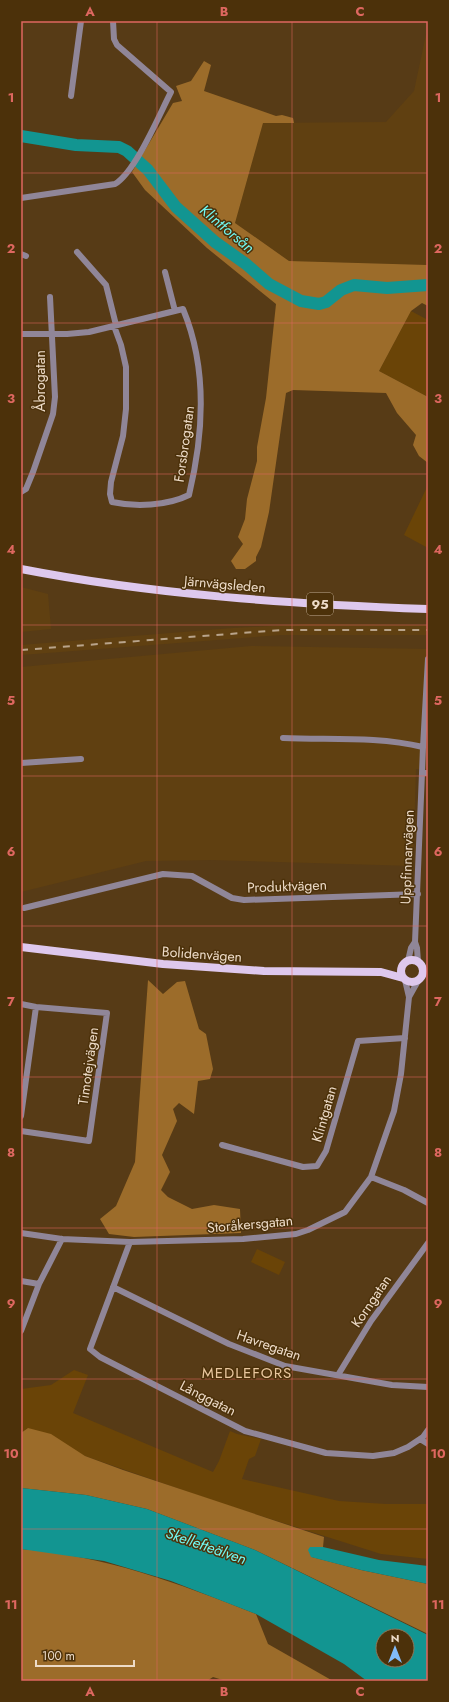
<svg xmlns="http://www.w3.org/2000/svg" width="449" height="1702" font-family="Jost,sans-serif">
  <rect width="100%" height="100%" fill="#573b16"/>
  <!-- built -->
  <path fill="#604011" d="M 428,25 L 428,265 L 289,261 L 235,223 L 263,123 L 386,122 L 414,91 Z
    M 21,587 L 48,594 L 51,629 L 21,632 Z
    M 309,624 L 428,625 L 428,635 L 281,635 L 21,655 L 21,645 L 233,628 Z
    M 251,646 L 428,649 L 428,769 L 416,769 L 413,866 L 212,860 L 146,861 L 21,892 L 21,667 Z"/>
  <!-- green -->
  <path fill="#6a4407" d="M 411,311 L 428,320 L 428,397 L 379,371 Z
    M 428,485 L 428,548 L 404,535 Z
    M 257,1249 L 285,1262 L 279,1275 L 251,1262 Z
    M 74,1370 L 88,1375 L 73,1413 L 213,1472 L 219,1461 L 230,1431 L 237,1434 L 261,1439 L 255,1456 L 249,1459 L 242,1479 L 339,1501 L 386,1504 L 428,1504 L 428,1559 L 381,1554 L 214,1501 L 85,1456 L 28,1428 L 21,1433 L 21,1389 L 51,1385 Z"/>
  <!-- forest -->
  <path fill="#9c6c2a" d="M 204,61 L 211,65 L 204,91 L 276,116 L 282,115 L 293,118 L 294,123 L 263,123 L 235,223 L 289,261 L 428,265 L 428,306 L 422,303 L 411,311 L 379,371 L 428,397 L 428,463 L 419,456 L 413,445 L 416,435 L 397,413 L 386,393 L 293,390 L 286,393 L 269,512 L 261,547 L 256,557 L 256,561 L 245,569 L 236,569 L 231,561 L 243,544 L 238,537 L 245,519 L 247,499 L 257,461 L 257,447 L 266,398 L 276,304 L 207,248 L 145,190 L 132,172 L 173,103 L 182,101 L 176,86 L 191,81 Z
    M 148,980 L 163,994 L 177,982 L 185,981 L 199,1029 L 206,1034 L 213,1069 L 210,1079 L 198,1081 L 194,1114 L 179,1103 L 173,1109 L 177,1121 L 162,1155 L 170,1172 L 161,1190 L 168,1197 L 192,1209 L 214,1205 L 240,1209 L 241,1233 L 134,1237 L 109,1234 L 100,1219 L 116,1206 L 135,1162 Z
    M 28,1428 L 51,1434 L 85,1456 L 123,1470 L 324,1537 L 323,1547 L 310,1547 L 312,1557 L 361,1570 L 428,1584 L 428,1634 L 255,1550 L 147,1509 L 86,1495 L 21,1488 L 21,1433 Z
    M 21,1549 C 107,1556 177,1583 256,1614 L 268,1644 L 333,1681 L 226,1681 L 213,1677 L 207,1681 L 21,1681 Z"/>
  <!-- water -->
  <path fill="#129591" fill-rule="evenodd" d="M 21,1488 L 86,1495 L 147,1509 L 255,1550 L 428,1635 L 428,1681 L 367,1681 L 344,1664 L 256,1614 L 171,1581 L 104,1561 L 21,1549 ZM 383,1636 L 407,1636 L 407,1660 L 383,1660 Z
    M 310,1547 L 323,1547 L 379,1560 L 428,1566 L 428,1584 L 361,1570 L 311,1557 L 308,1550 Z"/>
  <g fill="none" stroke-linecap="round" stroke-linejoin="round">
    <!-- river -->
    <path stroke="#129591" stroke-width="12" d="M 21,136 L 76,145 L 119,147 L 127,151 L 148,170 L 176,207 L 215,242 L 246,264 L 269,284 L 301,301 L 319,304 L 326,302 L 341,290 L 354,285 L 387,288 L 428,285"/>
    <!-- minor -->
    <path stroke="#908698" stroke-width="6" d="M 71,96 L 81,21
      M 21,198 L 115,184 C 136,171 159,115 171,92 L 117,45 L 114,39 L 113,21
      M 77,252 L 106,285 L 116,325
      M 21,254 L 26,256
      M 165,272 L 175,311
      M 21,334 L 67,334 L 89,332 L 183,309 C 208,369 204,433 189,495 C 167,506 135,507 112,502 L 110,494 L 111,482 L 123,436 L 126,409 L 126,367 L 121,345 L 114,326
      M 21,492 L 26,489 L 33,472 L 53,414 L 55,397 L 50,297
      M 283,738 C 331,740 376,736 423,747 L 422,773
      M 423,747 L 428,659
      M 21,763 L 81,759
      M 24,908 L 163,874 L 192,876 L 232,898 L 244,900 L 418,894
      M 408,961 L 411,948 L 415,942
      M 418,962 L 417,948 L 415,942 L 422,773 L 428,773
      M 405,980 L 409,997
      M 21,1004 L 36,1007 L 107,1013 L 89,1141 L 21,1131
      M 21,1116 L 36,1007
      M 222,1145 L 303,1167 L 317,1166 L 326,1151 L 358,1041 L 405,1038
      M 371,1177 L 404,1190 L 428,1203
      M 21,1233 L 62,1239 L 130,1242 L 243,1239 L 296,1234 L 308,1230 L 345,1212 L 371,1177 L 394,1111 L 401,1074 L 409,997 L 418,981
      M 130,1242 L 90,1349 L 100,1357 L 245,1431 L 326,1453 L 373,1456 L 394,1453 L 408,1447 L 423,1437 L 428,1430
      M 21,1281 L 39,1284
      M 113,1287 L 229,1344 L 285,1366 L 392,1385 L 428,1387
      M 21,1331 L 39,1284 L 62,1239
      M 338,1375 L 371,1321 L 428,1243
      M 420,1439 L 428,1444"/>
    <!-- major -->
    <path stroke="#dec8ed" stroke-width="8" d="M 21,569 C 155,595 292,604 428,609
      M 21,947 L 163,964 L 264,971 L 381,972 L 403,978
      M401 971a11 11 0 1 1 22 0a11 11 0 1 1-22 0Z"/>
    <!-- rail -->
    <path stroke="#b9a48b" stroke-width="2" stroke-dasharray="7 7" stroke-linecap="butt" d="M 21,650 L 281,630 L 428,630"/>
  </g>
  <!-- grid -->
  <path fill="none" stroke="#de6760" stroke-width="1" stroke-opacity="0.55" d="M 157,21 L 157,1681M 292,21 L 292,1681M 21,173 L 428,173M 21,323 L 428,323M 21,474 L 428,474M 21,625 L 428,625M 21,776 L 428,776M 21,926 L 428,926M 21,1077 L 428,1077M 21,1228 L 428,1228M 21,1379 L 428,1379M 21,1529 L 428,1529"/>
  <g text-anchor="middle" stroke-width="3" stroke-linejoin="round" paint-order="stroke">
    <!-- shield labels -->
    <rect fill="#4c310a" stroke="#bda88f" stroke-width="1" x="307" y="593" width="26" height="22" rx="3"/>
    <g font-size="13" font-weight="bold" fill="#eddbc8">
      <text x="320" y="609">95</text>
    </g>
    <!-- street labels -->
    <g font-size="14" fill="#eddbc8" stroke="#4c310a">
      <text transform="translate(40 381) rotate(-90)" y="5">Åbrogatan</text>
      <text transform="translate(184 444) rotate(-82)" y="5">Forsbrogatan</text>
      <text transform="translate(225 584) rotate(5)" y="5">Järnvägsleden</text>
      <text transform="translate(407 857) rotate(-88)" y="5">Uppfinnarvägen</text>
      <text transform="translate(287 886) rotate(-2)" y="5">Produktvägen</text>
      <text transform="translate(202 954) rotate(4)" y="5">Bolidenvägen</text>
      <text transform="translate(88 1066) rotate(-82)" y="5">Timotejvägen</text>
      <text transform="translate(324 1114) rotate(-74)" y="5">Klintgatan</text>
      <text transform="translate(250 1224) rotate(-5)" y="5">Storåkersgatan</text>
      <text transform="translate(371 1301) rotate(-56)" y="5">Korngatan</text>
      <text transform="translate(269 1345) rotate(19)" y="5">Havregatan</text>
      <text transform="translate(208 1398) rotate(27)" y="5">Långgatan</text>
    </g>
    <!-- water labels -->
    <g font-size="15" font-style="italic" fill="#71f9f3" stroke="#4c310a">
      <text transform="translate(227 229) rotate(40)" y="5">Klintforsån</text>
      <text transform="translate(206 1546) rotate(19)" y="5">Skellefteälven</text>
    </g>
    <!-- neighbourhood labels -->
    <g font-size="15" letter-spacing="1" fill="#e8c69e" stroke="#4c310a">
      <text x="247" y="1378">MEDLEFORS</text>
    </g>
  </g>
  <!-- border -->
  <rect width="449" height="1702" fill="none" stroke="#4c310a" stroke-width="44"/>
  <!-- north arrow -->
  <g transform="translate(395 1648)"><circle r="19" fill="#4c310a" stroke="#8c7556"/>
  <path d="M0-3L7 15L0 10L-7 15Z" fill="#82bcfa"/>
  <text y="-6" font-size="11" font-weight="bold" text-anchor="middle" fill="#eddbc8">N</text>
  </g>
  <!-- scale -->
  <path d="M36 1660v6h98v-6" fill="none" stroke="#eddbc8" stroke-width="2"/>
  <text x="42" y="1660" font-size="12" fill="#eddbc8" stroke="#4c310a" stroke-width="3" paint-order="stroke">100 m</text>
  <rect x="22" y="22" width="405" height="1658" fill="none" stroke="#de6760" stroke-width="1.5"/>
  <g font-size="13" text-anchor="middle" font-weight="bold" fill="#de6760">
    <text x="90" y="16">A</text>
    <text x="224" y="16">B</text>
    <text x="360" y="16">C</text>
    <text x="11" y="102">1</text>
    <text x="438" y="102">1</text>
    <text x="11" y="253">2</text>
    <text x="438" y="253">2</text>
    <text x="11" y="403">3</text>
    <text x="438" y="403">3</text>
    <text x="11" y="554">4</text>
    <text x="438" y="554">4</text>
    <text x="11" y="705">5</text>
    <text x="438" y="705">5</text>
    <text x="11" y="856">6</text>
    <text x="438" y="856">6</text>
    <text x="11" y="1006">7</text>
    <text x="438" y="1006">7</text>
    <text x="11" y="1157">8</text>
    <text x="438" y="1157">8</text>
    <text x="11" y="1308">9</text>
    <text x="438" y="1308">9</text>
    <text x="11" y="1458">10</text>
    <text x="438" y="1458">10</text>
    <text x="11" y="1609">11</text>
    <text x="438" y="1609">11</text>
    <text x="90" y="1696">A</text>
    <text x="224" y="1696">B</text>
    <text x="360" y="1696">C</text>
  </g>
</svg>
